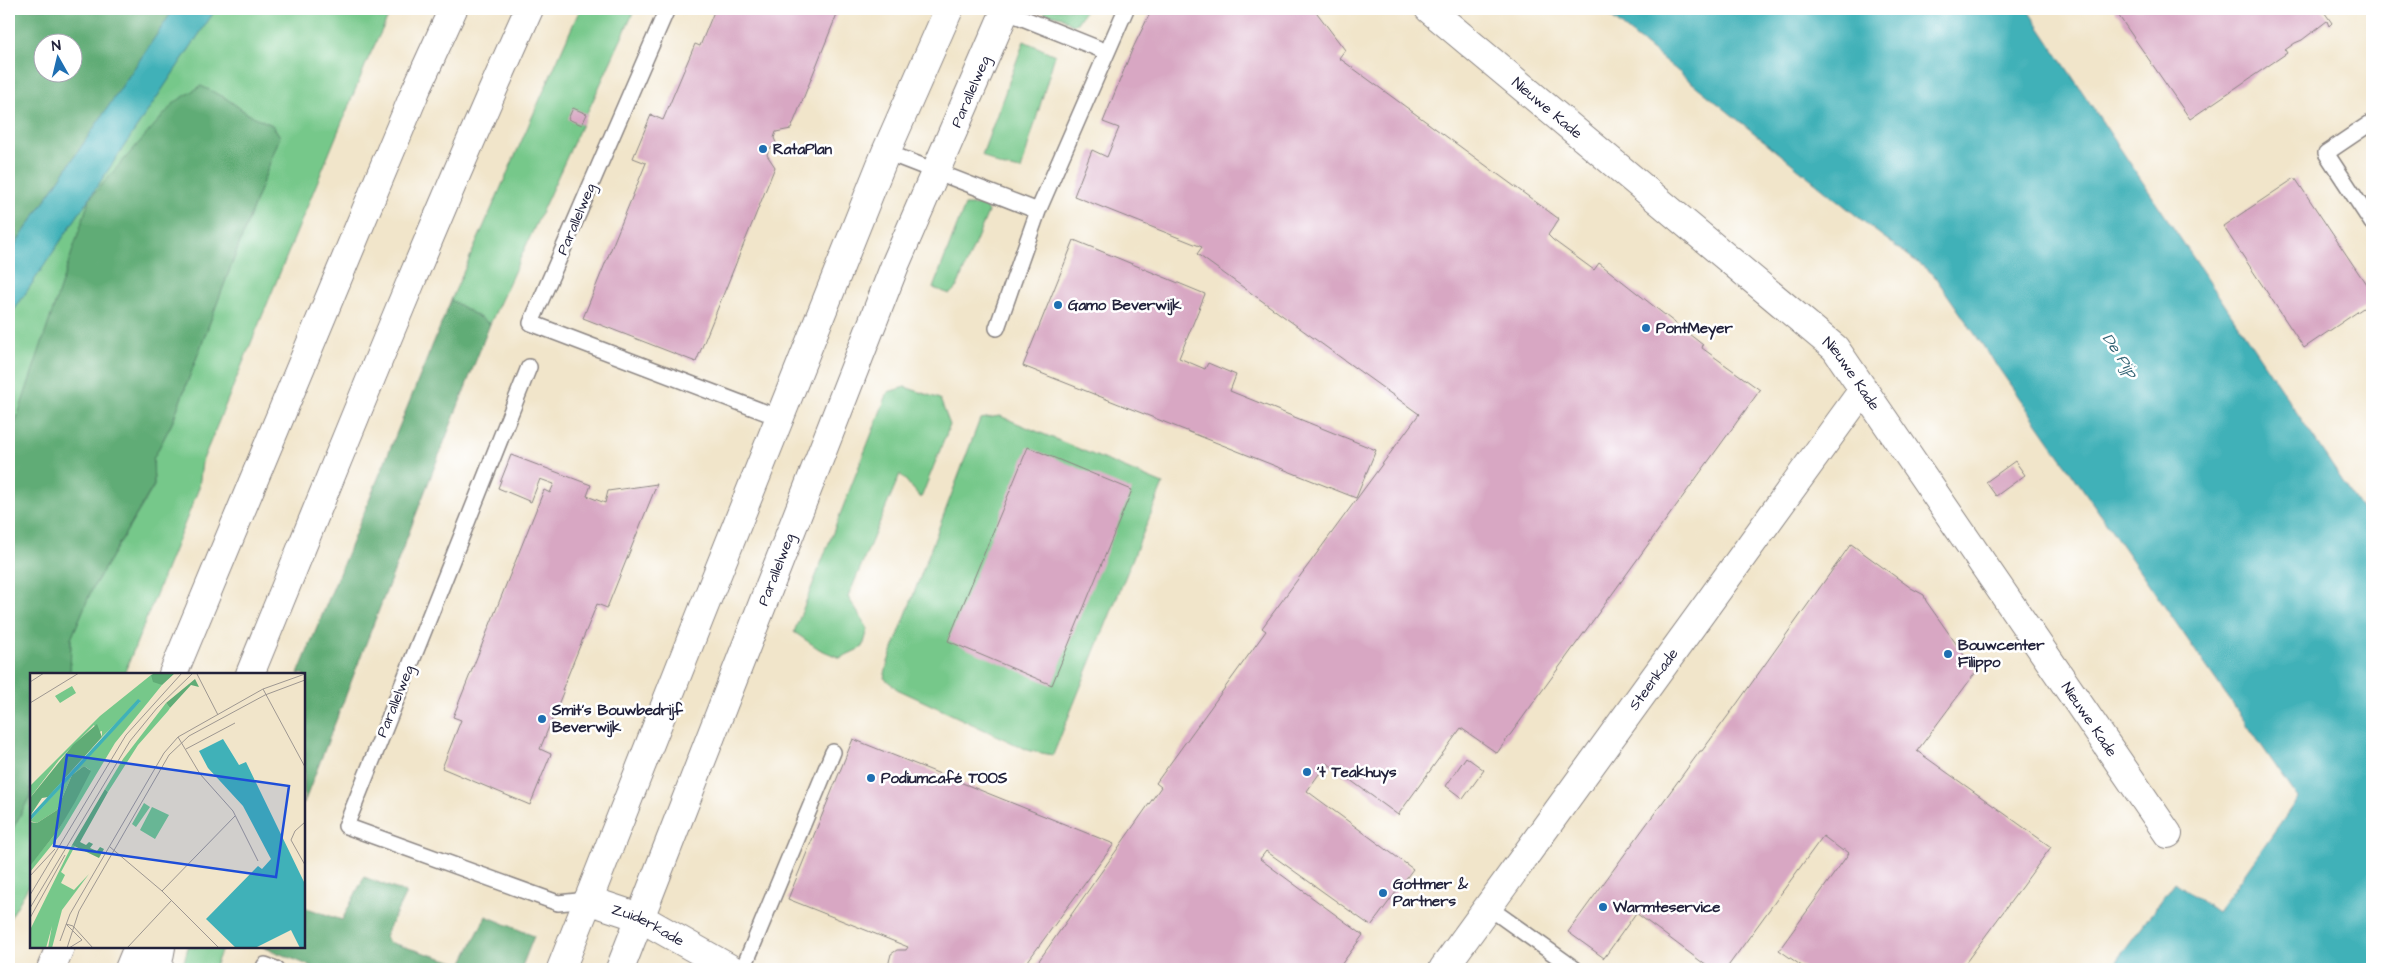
<svg xmlns="http://www.w3.org/2000/svg" width="2381" height="978" font-family="'Architects Daughter',sans-serif">
  <rect width="100%" height="100%" fill="#fff"/>
  <filter id="ink" filterUnits="userSpaceOnUse"><feTurbulence type="fractalNoise" baseFrequency=".02" numOctaves="2"/><feDisplacementMap in="SourceGraphic" scale="10" xChannelSelector="R" yChannelSelector="G"/><feConvolveMatrix kernelMatrix="1 2 1 2 8 2 1 2 1" color-interpolation-filters="sRGB"/></filter>
  <filter id="wash" filterUnits="userSpaceOnUse"><feTurbulence type="fractalNoise" baseFrequency=".0096" numOctaves="4" result="noise"/><feDisplacementMap in="SourceGraphic" scale="20" xChannelSelector="R" yChannelSelector="G"/><feGaussianBlur stdDeviation="1.12" result="paint"/><feColorMatrix in="noise" values="0 0 0 0 0 0 0 0 0 0 0 0 0 0 0 0 0 1.4 0 .05"/><feComposite in="paint" operator="in"/></filter>
  <g filter="url(#wash)">
    <rect width="100%" height="100%" fill="#f1e5ca"/>
    <!-- green -->
    <path fill="#76c88a" stroke="#4c7562" d="M 216,9 L 392,9 L 368,59 L 202,462 L 199,488 L 124,674 L 70,674 L 71,639 L 92,589 L 154,486 L 153,459 L 172,423 L 280,136 L 272,125 L 248,114 L 224,97 L 90,198 L 9,446 L 9,318 Z
      M 580,9 L 635,9 L 490,324 L 451,300 Z
      M 1045,9 L 1086,9 L 1077,23 L 1072,25 L 1062,17 L 1044,13 Z
      M 1024,41 L 1055,55 L 1021,170 L 1000,166 L 982,155 Z
      M 965,205 L 985,205 L 988,212 L 957,287 L 950,294 L 933,288 Z
      M 905,387 L 940,399 L 950,425 L 921,498 L 900,474 L 848,597 L 868,629 L 863,647 L 840,658 L 819,649 L 794,632 L 888,392 Z
      M 1000,416 L 1163,484 L 1053,755 L 1030,751 L 897,689 L 884,678 L 888,662 L 980,419 Z
      M 31,794 L 31,882 L 9,920 L 9,836 Z
      M 188,947 L 217,947 L 222,949 L 214,969 L 182,969 Z"/>
    <!-- forest -->
    <path fill="#60ac76" stroke="#416758" fill-rule="evenodd" d="M 9,9 L 174,9 L 9,254 ZM 42,42 L 72,42 L 72,72 L 42,72 Z
      M 201,86 L 224,97 L 248,114 L 272,125 L 280,136 L 172,423 L 153,459 L 154,485 L 92,589 L 71,639 L 70,674 L 31,674 L 31,794 L 9,836 L 10,439 L 90,198 L 175,102 Z
      M 451,300 L 490,324 L 304,803 L 304,674 L 298,674 Z
      M 364,877 L 406,893 L 385,936 L 388,942 L 462,964 L 486,916 L 534,936 L 521,969 L 318,969 L 263,947 L 304,947 L 304,907 L 342,920 Z"/>
    <!-- water -->
    <path fill="#40b1b8" stroke="#316a7a" d="M 174,9 L 216,9 L 9,318 L 9,254 Z
      M 1601,9 L 2027,9 L 2372,525 L 2372,969 L 2110,969 L 2175,882 L 2217,912 L 2298,798 L 1933,274 L 1874,230 Z"/>
    <g id="blocks">
      <!-- building -->
      <path fill="#d8a7c3" d="M 715,9 L 839,9 L 791,129 L 776,132 L 774,138 L 777,145 L 769,149 L 767,155 L 775,167 L 696,362 L 583,318 L 646,163 L 633,158 L 651,115 L 663,120 L 695,44 L 700,46 Z
        M 1152,9 L 1314,9 L 1345,50 L 1339,58 L 1559,219 L 1548,235 L 1553,240 L 1594,270 L 1599,263 L 1703,345 L 1702,348 L 1760,390 L 1497,753 L 1461,728 L 1398,815 L 1327,763 L 1324,767 L 1307,791 L 1413,869 L 1371,926 L 1266,851 L 1260,859 L 1363,935 L 1338,969 L 1033,969 L 1161,787 L 1156,783 L 1266,631 L 1262,628 L 1419,414 L 1197,254 L 1202,247 L 1074,196 L 1092,150 L 1107,157 L 1119,128 L 1103,122 L 1132,50 Z
        M 2114,9 L 2322,9 L 2332,23 L 2329,26 L 2327,21 L 2302,40 L 2295,43 L 2285,50 L 2287,53 L 2190,119 Z
        M 573,108 L 587,114 L 582,125 L 568,119 Z
        M 2295,178 L 2372,293 L 2372,302 L 2304,348 L 2223,226 Z
        M 1074,240 L 1205,294 L 1179,358 L 1205,369 L 1208,363 L 1236,375 L 1230,391 L 1376,450 L 1356,498 L 1023,366 Z
        M 1028,447 L 1132,490 L 1052,685 L 948,641 Z
        M 511,455 L 591,485 L 587,496 L 605,503 L 608,491 L 657,484 L 607,608 L 597,604 L 562,690 L 564,690 L 540,749 L 551,754 L 530,805 L 442,768 L 461,720 L 453,717 L 544,490 L 550,493 L 554,484 L 540,479 L 531,502 L 498,488 Z
        M 2015,461 L 2025,475 L 1996,496 L 1986,482 Z
        M 1851,544 L 1911,588 L 1924,595 L 1926,601 L 1976,672 L 1917,751 L 2051,847 L 1961,969 L 1806,969 L 1779,950 L 1849,853 L 1844,849 L 1843,851 L 1823,836 L 1726,969 L 1711,969 L 1636,913 L 1604,958 L 1568,932 L 1700,751 L 1702,751 L 1730,713 L 1729,712 L 1731,712 Z
        M 853,739 L 1114,844 L 1022,969 L 916,969 L 916,967 L 912,966 L 910,969 L 891,969 L 889,962 L 891,954 L 897,950 L 906,950 L 908,947 L 788,899 Z
        M 1466,757 L 1484,770 L 1463,799 L 1446,786 Z"/>
    </g>
  </g>
  <g filter="url(#ink)">
    <use href="#blocks" fill-opacity="0" stroke="#8a8482" stroke-width="1"/>
    <g fill="none" stroke-linecap="round" stroke-linejoin="round">
      <defs>
        <path id="lane" d="M 667,9 L 531,323 L 780,418
          M 1005,11 L 1107,52
          M 2372,122 L 2326,153 L 2372,223
          M 886,152 L 1038,211 L 1126,9
          M 997,328 L 1038,211
          M 529,367 L 346,826 L 558,903 L 588,900
          M 1488,907 L 1575,969
          M 263,969 L 265,965 L 276,969
          M 743,969 L 833,752"/>
        <g id="street">
          <path id="s1" d="M 1429,9 L 1835,348 L 2168,834"/>
          <path id="s2" d="M 588,900 L 639,917 L 731,969"/>
          <path id="s3" d="M 1443,969 L 1863,390"/>
        </g>
        <g id="primary">
          <path d="M 561,969 L 700,617 L 886,152 L 949,9"/>
          <path id="s4" d="M 620,969 L 895,265 L 1006,9"/>
        </g>
        <path id="highway" d="M 173,674 L 416,90 L 453,9
          M 250,674 C 341,452 430,228 529,9
          M 51,969 L 60,947
          M 129,969 L 138,947
          M 157,969 L 161,947"/>
      </defs>
      <!-- lane casing -->
      <use href="#lane" stroke="#8a8482" stroke-width="18"/>
      <!-- street casing -->
      <use href="#street" stroke="#8a8482" stroke-width="30"/>
      <!-- primary casing -->
      <use href="#primary" stroke="#8a8482" stroke-width="30"/>
      <!-- highway casing -->
      <use href="#highway" stroke="#8a8482" stroke-width="30"/>
      <!-- lane -->
      <use href="#lane" stroke="#fff" stroke-width="15"/>
      <!-- street -->
      <use href="#street" stroke="#fff" stroke-width="28"/>
      <!-- primary -->
      <use href="#primary" stroke="#fff" stroke-width="28"/>
      <!-- highway -->
      <use href="#highway" stroke="#fff" stroke-width="28"/>
    </g>
  </g>
  <!-- markers -->
  <g fill="#1f6fb2" stroke="#fff" stroke-width="2">
    <circle cx="763" cy="149" r="5"/>
    <circle cx="1058" cy="305" r="5"/>
    <circle cx="1646" cy="328" r="5"/>
    <circle cx="1948" cy="654" r="5"/>
    <circle cx="542" cy="719" r="5"/>
    <circle cx="1307" cy="772" r="5"/>
    <circle cx="871" cy="778" r="5"/>
    <circle cx="1383" cy="893" r="5"/>
    <circle cx="1603" cy="907" r="5"/>
  </g>
  <g text-anchor="middle" stroke-width="5" stroke-linejoin="round" paint-order="stroke">
    <!-- street labels -->
    <g font-size="15" fill="#22223b" stroke="#fff">
      <text dy="5" stroke="none"><textPath href="#s4" startOffset="945">Parallelweg</textPath></text>
      <text dy="5" stroke="none"><textPath href="#s1" startOffset="154">Nieuwe Kade</textPath></text>
      <text transform="translate(576 219) rotate(-67)" y="5">Parallelweg</text>
      <text dy="5" stroke="none"><textPath href="#s1" startOffset="559">Nieuwe Kade</textPath></text>
      <text dy="5" stroke="none"><textPath href="#s4" startOffset="429">Parallelweg</textPath></text>
      <text dy="5" stroke="none"><textPath href="#s3" startOffset="358">Steenkade</textPath></text>
      <text transform="translate(395 701) rotate(-68)" y="5">Parallelweg</text>
      <text dy="5" stroke="none"><textPath href="#s1" startOffset="979">Nieuwe Kade</textPath></text>
      <text dy="5" stroke="none"><textPath href="#s2" startOffset="65">Zuiderkade</textPath></text>
    </g>
    <!-- poi labels -->
    <g font-size="15" font-weight="bold" fill="#22223b" stroke="#fff" text-anchor="start">
      <text x="773" y="154">RataPlan</text>
      <text x="1068" y="310">Gamo Beverwijk</text>
      <text x="1656" y="333">PontMeyer</text>
      <text x="1958" y="650">Bouwcenter<tspan x="1958" dy="17">Filippo</tspan></text>
      <text x="552" y="715">Smit's Bouwbedrijf<tspan x="552" dy="17">Beverwijk</tspan></text>
      <text x="1317" y="777">'t Teakhuys</text>
      <text x="881" y="783">Podiumcafé TOOS</text>
      <text x="1393" y="889">Gottmer &amp;<tspan x="1393" dy="17">Partners</tspan></text>
      <text x="1613" y="912">Warmteservice</text>
    </g>
    <!-- water labels -->
    <g font-size="16" font-style="italic" fill="#306273" stroke="#fff">
      <text transform="translate(2121 355) rotate(56)" y="6">De Pijp</text>
    </g>
  </g>
  <!-- overview -->
  <g transform="translate(30 673)">
    <rect width="275" height="275" fill="#f1e5ca"/>
    <path d="M 121,2 L 132,12 L 85,70 L 30,162 L 0,199 L 1,191 L 29,156 L 60,97 L 54,93 L 42,102 L 27,137 L 7,150 L 0,148 L 67,74 L 110,29 L 110,27 L 72,64 L 72,58 L 69,59 L 64,52 L 29,87 L 0,125 L 0,113 L 70,43 ZM 42,13 L 46,20 L 30,30 L 25,23 ZM 136,30 L 140,35 L 138,38 L 108,72 L 78,119 L 75,116 L 93,86 ZM 114,130 L 120,134 L 106,154 L 102,151 ZM 122,134 L 139,142 L 125,166 L 110,157 ZM 42,172 L 45,173 L 31,199 L 35,202 L 31,210 L 44,217 L 59,201 L 32,237 L 22,275 L 18,275 L 22,253 L 16,275 L 0,275 L 0,257 Z" fill="#76c88a"/>
    <path d="M 125,0 L 145,0 L 132,12 L 123,9 L 121,2 ZM 165,6 L 169,14 L 161,12 L 140,35 L 136,30 ZM 67,51 L 72,64 L 18,124 L 12,125 L 0,143 L 0,125 L 43,72 ZM 54,93 L 61,98 L 45,129 L 29,156 L 0,193 L 0,149 L 7,150 L 27,137 L 42,102 ZM 75,116 L 78,119 L 50,169 L 56,172 L 59,169 L 63,171 L 60,175 L 67,178 L 70,174 L 74,176 L 69,185 L 42,172 Z" fill="#60ac76"/>
    <path d="M 108,26 L 111,28 L 0,148 L 0,143 ZM 193,66 L 209,92 L 216,89 L 275,211 L 275,275 L 270,275 L 261,257 L 225,275 L 206,275 L 176,246 L 228,193 L 232,196 L 241,186 L 213,133 L 178,95 L 169,78 Z" fill="#40b1b8"/>
    <path fill="none" stroke="#9e9791" stroke-width="1" d="M 167,1 L 188,42M 0,9 L 14,0M 233,16 L 275,94M 0,30 L 49,0M 148,64 L 170,101 L 203,138 L 228,188M 156,76 L 205,50M 275,149 L 265,158 L 261,167 L 275,192M 80,174 L 132,218 L 189,275M 0,203 L 25,176M 132,218 L 205,143M 0,222 L 96,62 L 152,0M 0,235 L 100,68 L 127,35 L 163,0M 0,245 L 35,182M 36,251 L 43,253 L 63,275M 36,251 L 52,267M 30,268 L 40,241 L 134,80 L 148,64 L 233,16 L 275,1M 37,275 L 49,238 L 139,82 L 159,63 L 235,22 L 275,7M 39,275 L 52,267M 97,275 L 141,228"/>
    <path fill="#1d4ed8" fill-opacity="0.15" stroke="#1d4ed8" stroke-width="2.5" d="M 37,82 L 259,113 L 246,204 L 24,173 Z"/>
    <rect width="275" height="275" fill="none" stroke="#22223b" stroke-width="2.5"/>
  </g>
  <!-- margin -->
  <rect width="2381" height="978" fill="none" stroke="#fff" stroke-width="30"/>
  <!-- north arrow -->
  <g transform="translate(58 58) rotate(352)"><circle r="24" fill="#ffffff" stroke="#a7a7b1"/>
  <path d="M0-4L9 19L0 12L-9 19Z" fill="#1f6fb2"/>
  <text y="-8" font-size="14" font-weight="bold" text-anchor="middle" fill="#22223b">N</text>
  </g>
</svg>
